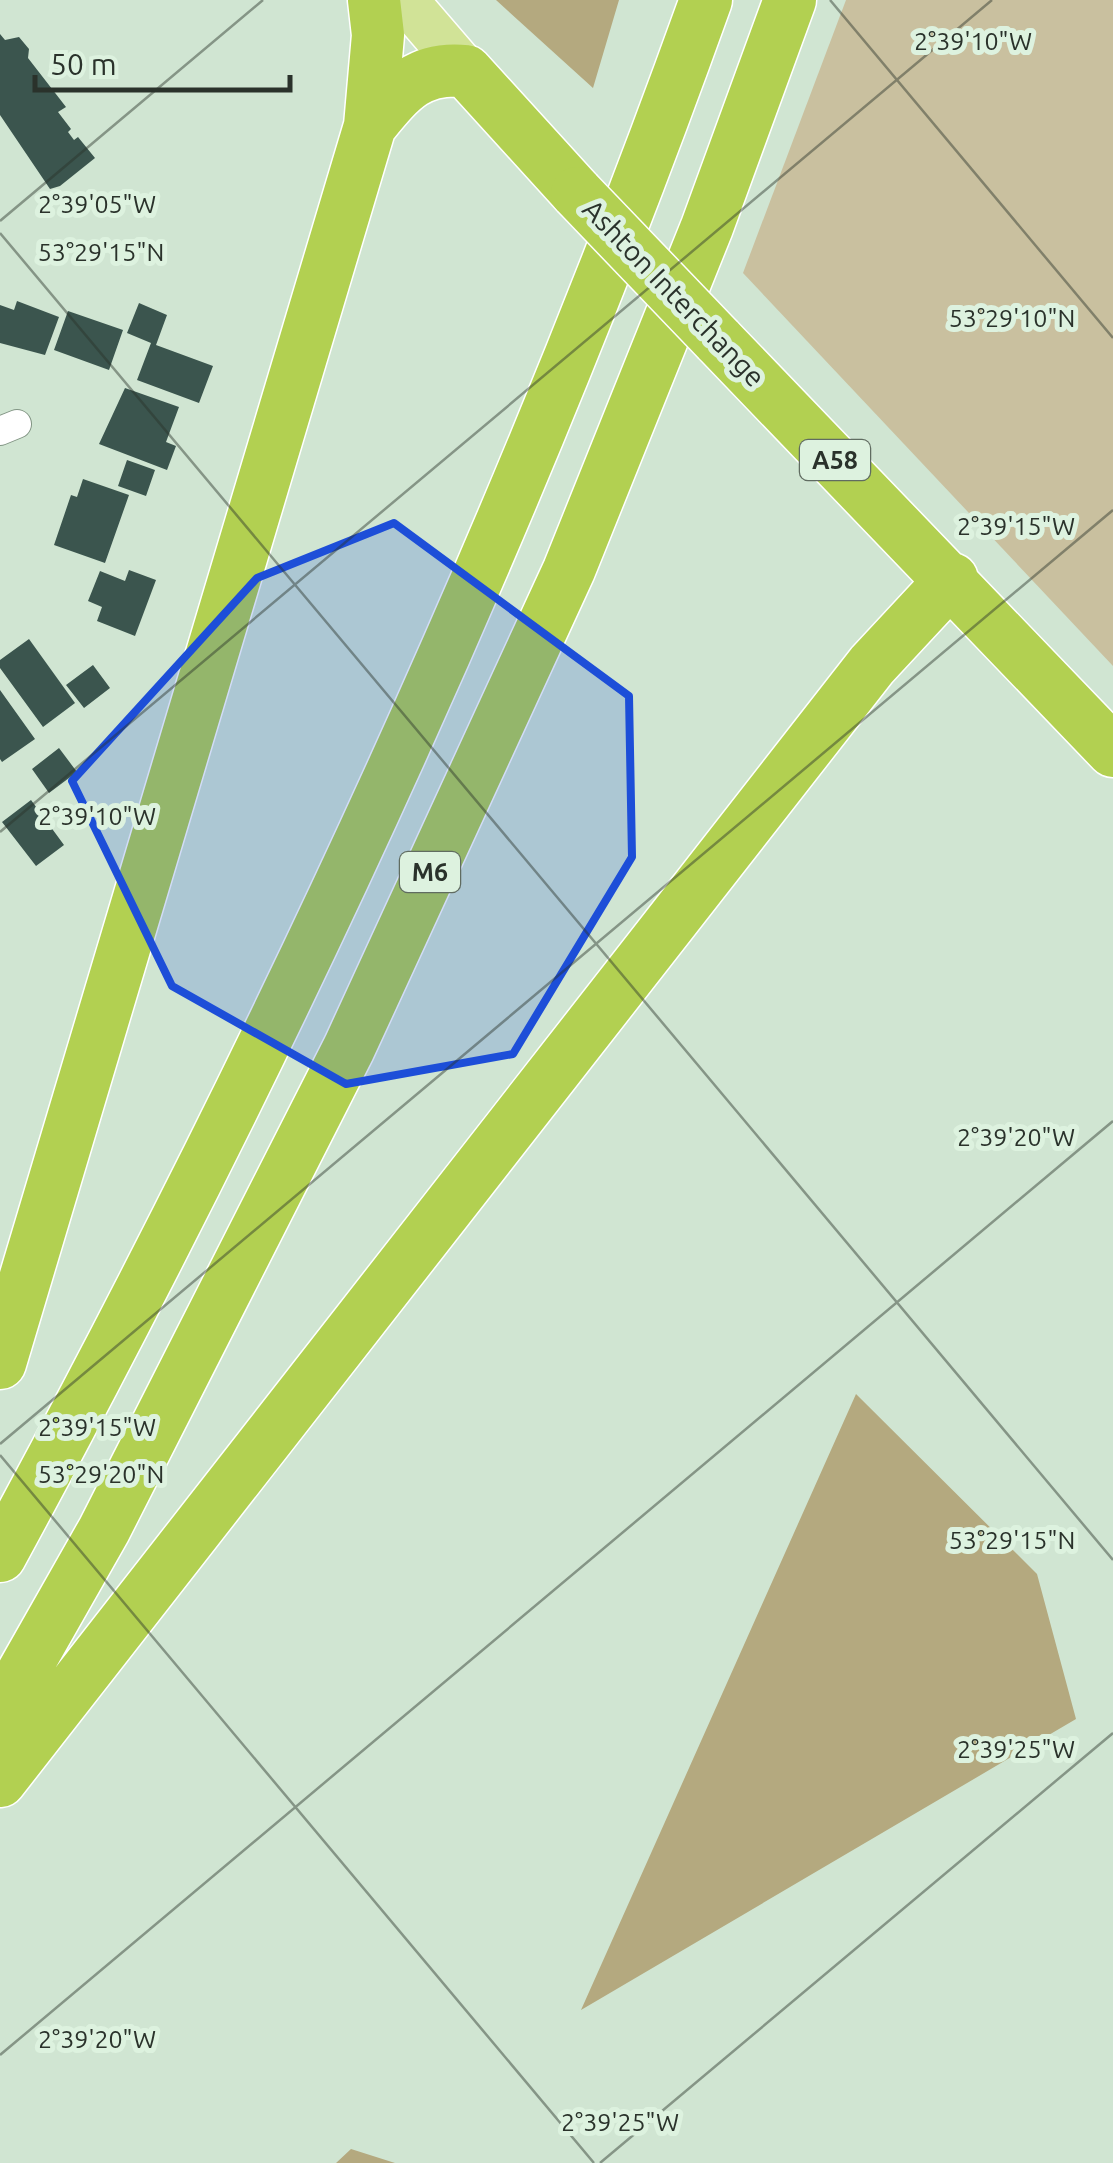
<svg xmlns="http://www.w3.org/2000/svg" width="1113" height="2163" font-family="Ubuntu,sans-serif">
  <rect width="100%" height="100%" fill="#d0e5d2"/>
  <!-- green -->
  <path fill="#c9c09f" d="M 846,0 L 1113,0 L 1113,666 L 743,273 Z"/>
  <!-- forest -->
  <path fill="#b4a97f" d="M 496,0 L 619,0 L 593,88 Z
    M 856,1394 L 1037,1574 L 1076,1719 L 581,2010 Z
    M 351,2149 L 395,2163 L 336,2163 Z"/>
  <!-- building -->
  <path fill="#3b554e" d="M 0,34 L 5,40 L 19,37 L 29,49 L 28,58 L 66,107 L 58,112 L 71,129 L 68,132 L 74,140 L 78,137 L 95,158 L 60,186 L 50,189 L 0,115 Z
    M 17,301 L 59,317 L 45,355 L 0,343 L 0,305 L 14,310 Z
    M 139,303 L 167,315 L 156,345 L 213,366 L 199,403 L 137,380 L 151,343 L 127,333 Z
    M 68,311 L 123,330 L 109,370 L 54,350 Z
    M 125,388 L 179,407 L 166,442 L 176,446 L 167,470 L 99,444 Z
    M 127,460 L 155,470 L 146,496 L 118,486 Z
    M 83,479 L 129,495 L 105,563 L 54,545 L 71,495 L 77,497 Z
    M 129,570 L 156,580 L 135,636 L 97,621 L 102,607 L 88,601 L 100,571 L 125,581 Z
    M 29,639 L 75,703 L 43,727 L 0,668 L 0,660 Z
    M 93,665 L 110,688 L 84,708 L 66,685 Z
    M 0,690 L 35,739 L 2,762 L 0,759 Z
    M 59,748 L 77,772 L 49,793 L 32,769 Z
    M 31,800 L 64,845 L 36,866 L 2,822 Z"/>
  <g fill="none" stroke-linecap="round" stroke-linejoin="round">
    <defs>
      <path id="street" d="M 0,431 L 17,424"/>
      <path id="primary" d="M 405,0 L 466,71"/>
      <path id="highway" d="M 370,126 C 399,91 417,66 466,71 L 577,193
        M 718,340 L 1113,751
        M 0,1363 L 370,126 L 378,35 L 374,0
        M 0,1556 C 272,1056 514,536 706,0
        M 0,1713 L 104,1530 L 349,1048 L 569,570 L 707,227 L 790,0
        M 0,1781 L 872,665 L 952,579"/>
    </defs>
    <!-- street casing -->
    <use href="#street" stroke="#829584" stroke-width="30"/>
    <!-- primary casing -->
    <use href="#primary" stroke="#fff" stroke-width="48"/>
    <!-- highway casing -->
    <use href="#highway" stroke="#fff" stroke-width="55"/>
    <!-- street -->
    <use href="#street" stroke="#fff" stroke-width="28"/>
    <!-- primary -->
    <use href="#primary" stroke="#d1e397" stroke-width="45"/>
    <!-- highway -->
    <use href="#highway" stroke="#b2d051" stroke-width="52"/>
    <defs>
      <path id="highway-bridge" d="M 577,193 L 718,340"/>
    </defs>
    <!-- highway-bridge casing -->
    <use href="#highway-bridge" stroke="#fff" stroke-width="55" stroke-linecap="butt"/>
    <!-- highway-bridge -->
    <use href="#highway-bridge" stroke="#b2d051" stroke-width="52"/>
  </g>
  <!-- marked area -->
  <path fill="#1d4ed8" fill-opacity="0.2" stroke="#1d4ed8" stroke-width="8" stroke-linejoin="round" d="M 394,523 L 629,696 L 632,857 L 513,1054 L 346,1084 L 172,986 L 72,781 L 257,578 Z"/>
  <!-- ticks -->
  <path fill="none" stroke="#2a322b" stroke-width="2.5" stroke-opacity="0.45" d="M 830,0 L 1113,338M 0,221 L 263,0M 0,233 L 1113,1560M 0,832 L 992,0M 0,1444 L 1113,510M 0,1455 L 594,2163M 0,2055 L 1113,1121M 600,2163 L 1113,1733"/>
  <g text-anchor="middle" stroke-width="10" stroke-linejoin="round" paint-order="stroke">
    <!-- shield labels -->
    <g fill="#ddf2df" stroke="#606c61" stroke-width="2.5">
      <rect x="800" y="440" width="70" height="40" rx="8"/>
      <rect x="400" y="852" width="60" height="40" rx="8"/>
    </g>
    <g font-size="25" font-weight="bold" fill="#2a322b">
      <text x="835" y="469">A58</text>
      <text x="430" y="881">M6</text>
    </g>
    <!-- street labels -->
    <g font-size="28" fill="#2a322b" stroke="#ddf2df">
      <text transform="translate(674 293) rotate(46)" y="10">Ashton Interchange</text>
    </g>
  </g>
  <g font-size="25" text-anchor="middle" fill="#2a322b" stroke="#ddf2df" stroke-width="10" stroke-linejoin="round" paint-order="stroke">
    <text x="973" y="50">2°39'10"W</text>
    <text x="97" y="213">2°39'05"W</text>
    <text x="101" y="261">53°29'15"N</text>
    <text x="1012" y="327">53°29'10"N</text>
    <text x="1016" y="535">2°39'15"W</text>
    <text x="97" y="825">2°39'10"W</text>
    <text x="1016" y="1146">2°39'20"W</text>
    <text x="97" y="1436">2°39'15"W</text>
    <text x="101" y="1483">53°29'20"N</text>
    <text x="1012" y="1549">53°29'15"N</text>
    <text x="1016" y="1758">2°39'25"W</text>
    <text x="97" y="2048">2°39'20"W</text>
    <text x="620" y="2131">2°39'25"W</text>
  </g>
  <!-- scale -->
  <path d="M35 75v15h255v-15" fill="none" stroke="#2a322b" stroke-width="5"/>
  <text x="50" y="75" font-size="30" fill="#2a322b" stroke="#ddf2df" stroke-width="8" paint-order="stroke">50 m</text>
</svg>
